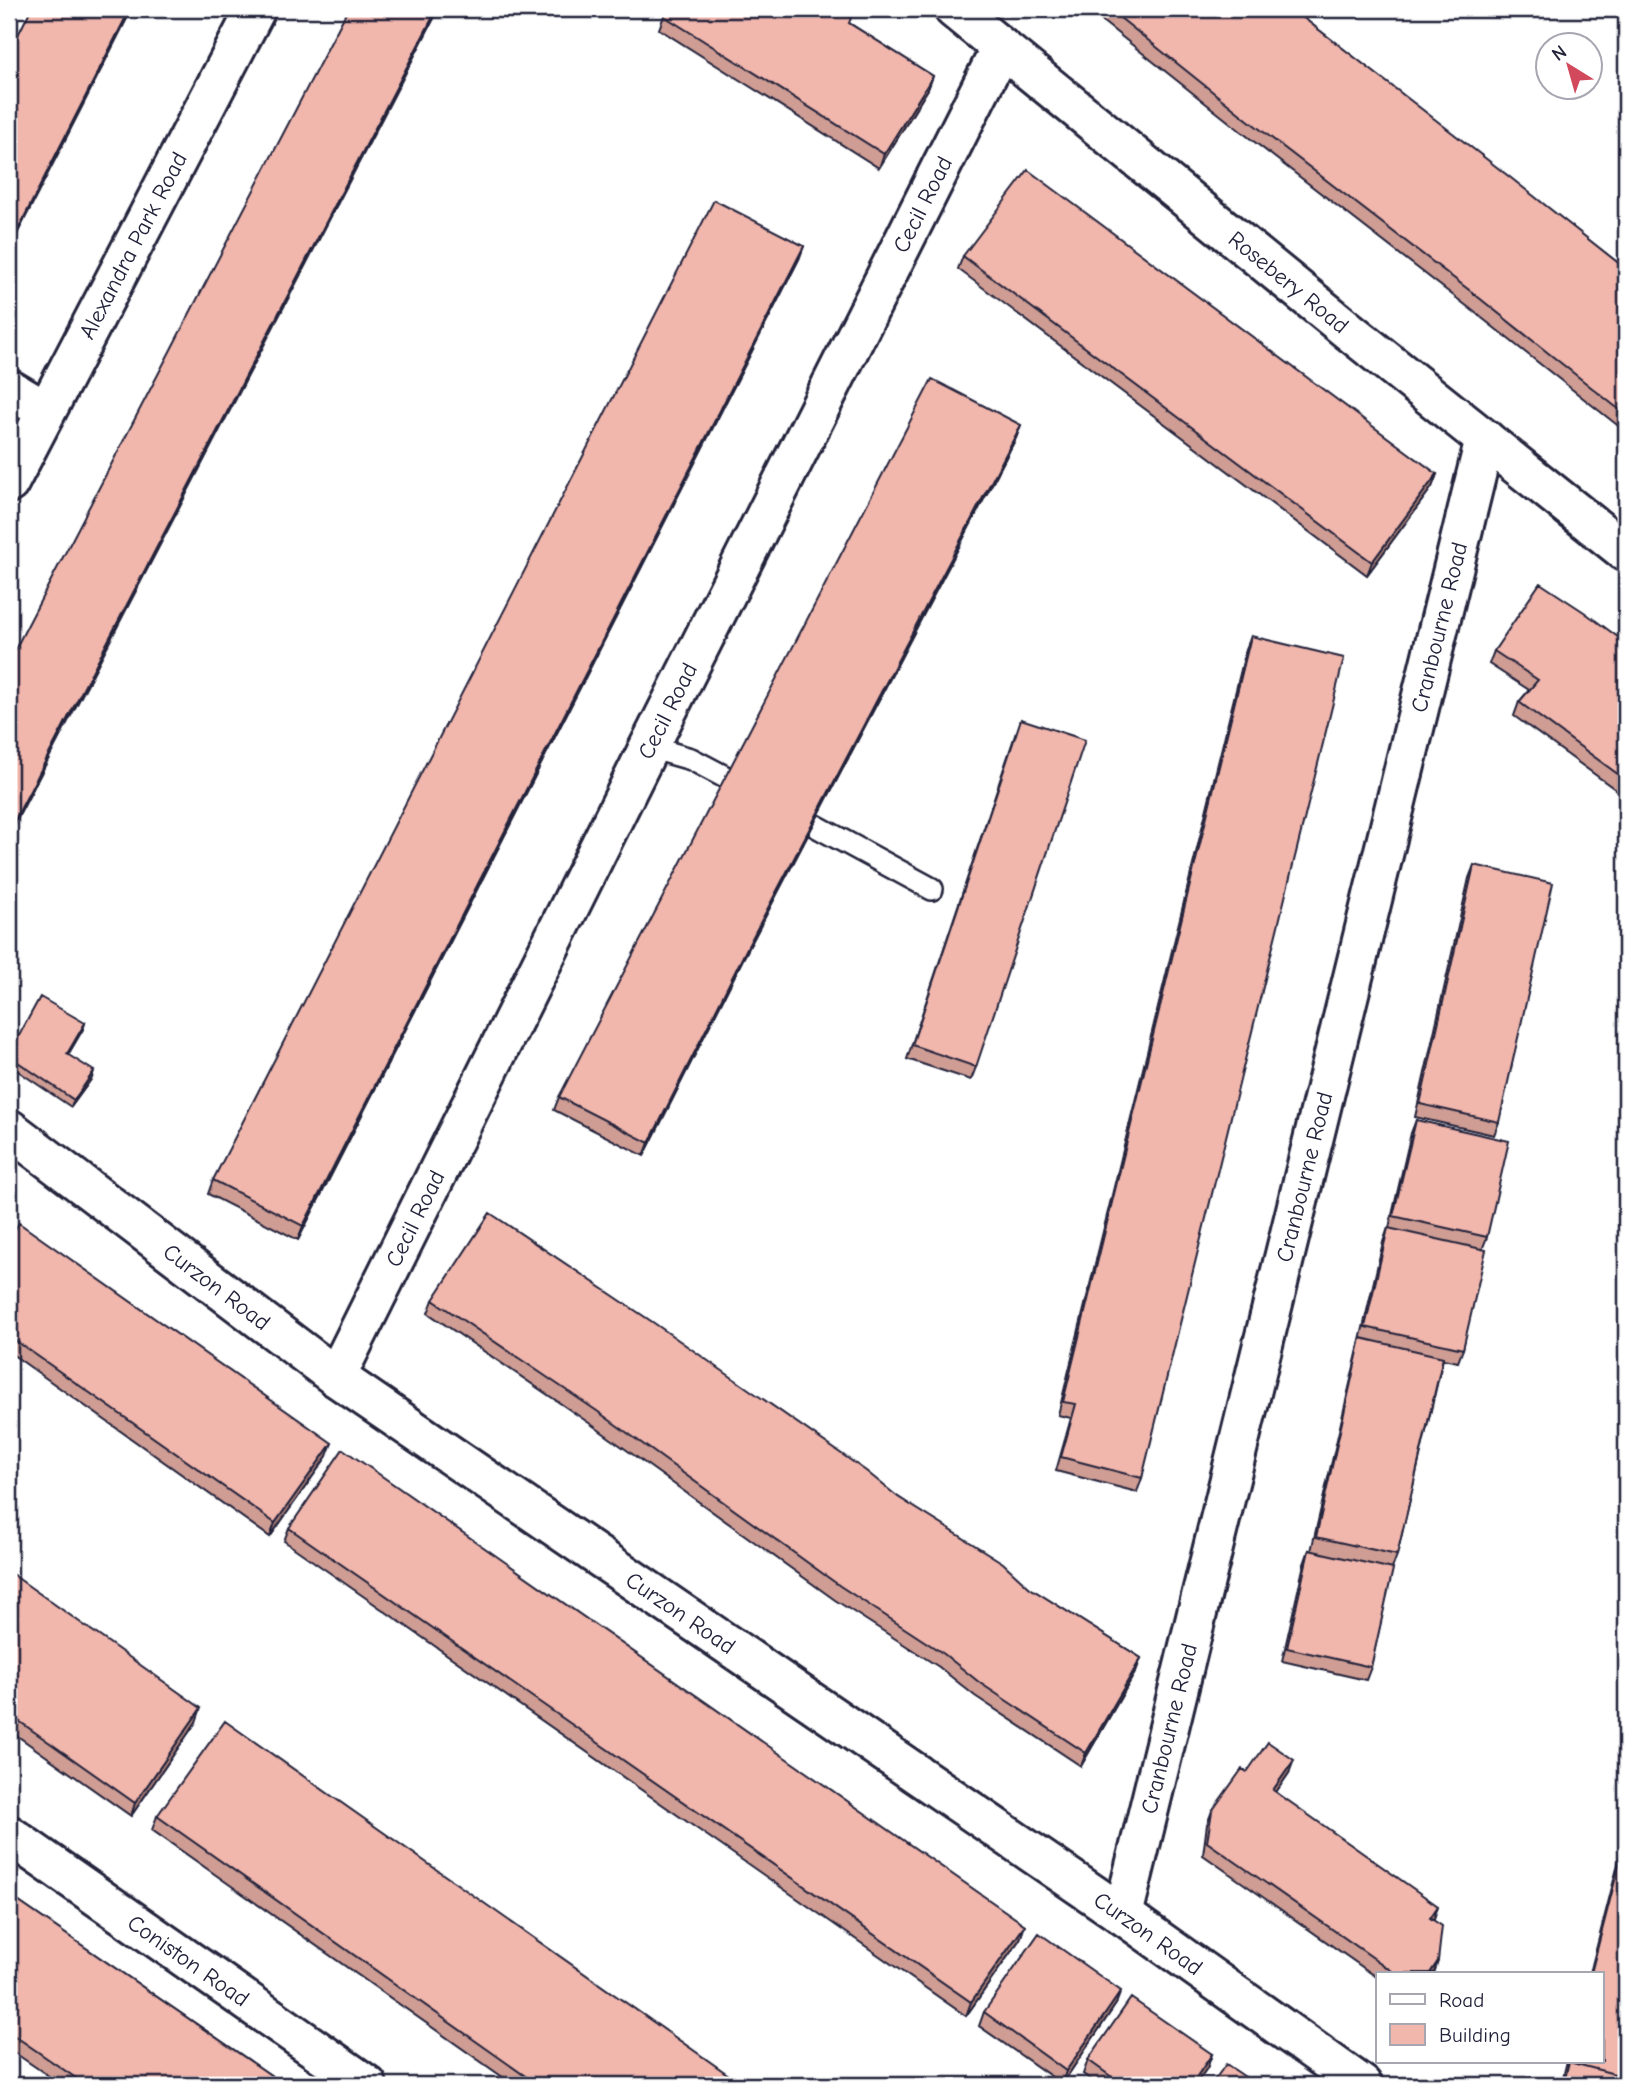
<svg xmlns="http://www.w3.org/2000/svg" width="1635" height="2094" font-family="'Comic Neue',sans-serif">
  <rect width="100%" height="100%" fill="#fff"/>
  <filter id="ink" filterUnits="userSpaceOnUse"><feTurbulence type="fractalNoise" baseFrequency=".0143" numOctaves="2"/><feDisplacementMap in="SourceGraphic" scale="14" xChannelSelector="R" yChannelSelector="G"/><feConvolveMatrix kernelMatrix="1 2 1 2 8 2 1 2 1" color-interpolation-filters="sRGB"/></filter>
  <g filter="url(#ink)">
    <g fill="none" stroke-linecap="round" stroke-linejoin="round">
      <defs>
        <path id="service" d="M 649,747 L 691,759 L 727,778
          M 814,825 L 932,889"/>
        <g id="minor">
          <path id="s1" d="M 954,9 L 1349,331 L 1626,552"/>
          <path d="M 9,389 L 46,411"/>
          <path id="s2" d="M 9,1129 L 336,1377 L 1123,1915 L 1362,2085"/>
          <path id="s3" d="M 336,1377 L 649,747 L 1001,48"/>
          <path id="s4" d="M 9,1835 L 367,2085"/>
          <path id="s5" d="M 1123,1915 L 1485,439"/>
        </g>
        <g id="secondary">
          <path id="s6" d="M 9,483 L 256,9"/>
        </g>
      </defs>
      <!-- service casing -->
      <use href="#service" stroke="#22223b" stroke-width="26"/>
      <!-- minor casing -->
      <use href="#minor" stroke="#22223b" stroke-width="44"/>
      <!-- secondary casing -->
      <use href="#secondary" stroke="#22223b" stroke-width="44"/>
      <!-- service -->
      <use href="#service" stroke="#fff" stroke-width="21"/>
      <!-- minor -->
      <use href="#minor" stroke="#fff" stroke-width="38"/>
      <!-- secondary -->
      <use href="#secondary" stroke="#fff" stroke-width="38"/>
    </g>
    <!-- wall -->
    <path fill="#cf9d94" stroke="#22223b" stroke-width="2" d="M 1087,9 L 1292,9 L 1626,269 L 1626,432 L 1468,307 L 1243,133 Z
      M 664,16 L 849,23 L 933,76 L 928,89 L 879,168 L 659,29 Z
      M 804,246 L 799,259 L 298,1240 L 208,1194 L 213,1180 Z
      M 963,256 L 1437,474 L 1432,487 L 1367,575 L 958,269 Z
      M 1021,425 L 1016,438 L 743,959 L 644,1156 L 554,1110 L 559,1097 Z
      M 1251,636 L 1142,1478 L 1137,1492 L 1056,1471 L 1071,1418 L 1058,1415 L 1246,649 Z
      M 1626,643 L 1626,797 L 1514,716 L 1519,702 L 1529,690 L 1489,664 L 1494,651 Z
      M 1016,732 L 976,1067 L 971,1080 L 907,1059 Z
      M 1474,865 L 1499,1122 L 1494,1135 L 1415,1117 L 1469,878 Z
      M 85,1023 L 83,1029 L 68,1055 L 92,1078 L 71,1107 L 9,1065 L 9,1054 Z
      M 1416,1120 L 1487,1237 L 1482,1250 L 1463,1349 L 1458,1362 L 1443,1359 L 1397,1555 L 1392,1569 L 1371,1667 L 1366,1680 L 1282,1661 L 1304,1564 L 1309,1550 L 1311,1551 L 1383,1242 L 1388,1228 L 1389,1228 L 1411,1133 Z
      M 9,1238 L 327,1456 L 270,1537 L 9,1352 Z
      M 433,1300 L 898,1497 L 1030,1588 L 1141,1658 L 1136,1671 L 1081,1766 L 975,1696 L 939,1667 L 835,1600 L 592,1425 L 428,1313 Z
      M 289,1528 L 1025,1925 L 1020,1939 L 966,2016 L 284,1541 Z
      M 9,1572 L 196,1722 L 131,1816 L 9,1730 Z
      M 1247,1772 L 1289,1773 L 1276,1792 L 1433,1920 L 1438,1961 L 1434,1973 L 1378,1973 L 1378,1978 L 1203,1855 L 1207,1824 L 1212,1811 Z
      M 157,1816 L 743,2085 L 514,2085 L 152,1830 Z
      M 1626,1833 L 1626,2085 L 1561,2085 L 1567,2061 L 1602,2061 L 1602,1973 L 1590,1973 Z
      M 9,1895 L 285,2085 L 62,2085 L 9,2049 Z
      M 1116,2004 L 1062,2084 L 979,2026 L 984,2012 Z
      M 1212,2054 L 1207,2068 L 1195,2085 L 1099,2085 L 1083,2074 L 1088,2060 Z"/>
    <!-- shaded-wall -->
    <path fill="#a97f78" stroke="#22223b" stroke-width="2" d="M 130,9 L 132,9 L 9,250 L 9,247 Z
      M 437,9 L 439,9 L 9,835 L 9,831 Z
      M 933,76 L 928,89 L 879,168 L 884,154 Z
      M 804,246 L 799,259 L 298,1240 L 303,1226 Z
      M 1021,425 L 1016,438 L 743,959 L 644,1156 L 649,1143 L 748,946 Z
      M 1437,474 L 1432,487 L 1367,575 L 1372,562 Z
      M 85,1023 L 83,1029 L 64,1061 L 67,1054 Z
      M 94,1071 L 92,1078 L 71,1107 L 74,1100 Z
      M 332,1443 L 327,1456 L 270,1537 L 275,1523 Z
      M 1141,1658 L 1136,1671 L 1081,1766 L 1086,1753 Z
      M 201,1708 L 196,1722 L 131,1816 L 135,1803 Z
      M 1294,1760 L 1289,1773 L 1268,1804 L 1273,1790 Z
      M 1438,1906 L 1434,1919 L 1430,1918 Z
      M 1025,1925 L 1020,1939 L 966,2016 L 971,2002 Z
      M 1438,1961 L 1434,1973 L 1430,1973 Z
      M 1121,1991 L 1116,2004 L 1062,2084 L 1066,2071 Z
      M 1212,2054 L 1207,2068 L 1195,2085 L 1191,2085 Z"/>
    <!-- building -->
    <path fill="#f1b6ac" stroke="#22223b" stroke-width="2" d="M 31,9 L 130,9 L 9,247 L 9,53 Z
      M 348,9 L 437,9 L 9,831 L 9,661 Z
      M 668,9 L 836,9 L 851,18 L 849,23 L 933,76 L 884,154 L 664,16 Z
      M 1109,9 L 1292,9 L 1511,178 L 1626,269 L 1626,415 L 1473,293 L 1248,120 Z
      M 1028,170 L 1437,474 L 1372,562 L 963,256 Z
      M 714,200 L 804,246 L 303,1226 L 213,1180 Z
      M 932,379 L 1021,425 L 748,946 L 649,1143 L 559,1097 Z
      M 1540,583 L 1584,612 L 1626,643 L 1626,780 L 1519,702 L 1538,680 L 1494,651 Z
      M 1251,636 L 1344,658 L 1142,1478 L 1061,1457 L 1076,1404 L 1063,1402 Z
      M 1021,719 L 1085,740 L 976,1067 L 912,1045 Z
      M 1474,865 L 1553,883 L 1499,1122 L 1420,1104 Z
      M 40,997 L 85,1023 L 67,1054 L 94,1071 L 74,1100 L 9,1056 L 9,1054 Z
      M 1416,1120 L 1509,1141 L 1487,1237 L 1393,1216 Z
      M 490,1213 L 654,1323 L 866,1471 L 898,1497 L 1003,1563 L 1030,1588 L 1141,1658 L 1086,1753 L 980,1683 L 944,1654 L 840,1586 L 597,1411 L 433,1300 Z
      M 19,1223 L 332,1443 L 275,1523 L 9,1336 L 9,1238 Z
      M 1388,1228 L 1486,1250 L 1463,1349 L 1365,1327 Z
      M 1361,1338 L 1443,1357 L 1397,1555 L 1316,1537 Z
      M 343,1449 L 1025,1925 L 971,2002 L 289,1528 Z
      M 1309,1550 L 1393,1569 L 1371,1667 L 1287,1648 Z
      M 9,1572 L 201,1708 L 135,1803 L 9,1714 Z
      M 225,1721 L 743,2085 L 538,2085 L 157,1816 Z
      M 1268,1742 L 1294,1760 L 1273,1790 L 1438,1906 L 1430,1918 L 1442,1926 L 1438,1961 L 1430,1973 L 1395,1973 L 1207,1842 L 1212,1811 L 1242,1769 L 1247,1772 Z
      M 1626,1838 L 1626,2077 L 1569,2062 L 1567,2068 L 1569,2061 L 1602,2061 L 1602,1973 L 1591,1973 Z
      M 9,1895 L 285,2085 L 86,2085 L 9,2032 Z
      M 1039,1933 L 1121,1991 L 1066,2071 L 984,2012 Z
      M 1131,1998 L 1212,2054 L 1191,2085 L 1123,2085 L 1088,2060 Z
      M 1569,2062 L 1626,2077 L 1626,2085 L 1563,2085 Z
      M 1226,2064 L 1257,2085 L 1211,2085 Z"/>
  </g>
  <g text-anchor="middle" stroke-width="7" stroke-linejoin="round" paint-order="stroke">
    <!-- street labels -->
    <g font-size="23" fill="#22223b" stroke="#fff">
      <text dy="8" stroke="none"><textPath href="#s3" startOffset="1311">Cecil Road</textPath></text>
      <text dy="8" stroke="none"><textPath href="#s6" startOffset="268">Alexandra Park Road</textPath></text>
      <text dy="8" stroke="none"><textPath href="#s1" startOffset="432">Rosebery Road</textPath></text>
      <text dy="8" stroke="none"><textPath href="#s5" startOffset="1326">Cranbourne Road</textPath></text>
      <text dy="8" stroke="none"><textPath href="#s3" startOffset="744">Cecil Road</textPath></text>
      <text dy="8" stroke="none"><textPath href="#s5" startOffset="760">Cranbourne Road</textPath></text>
      <text dy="8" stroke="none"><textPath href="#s3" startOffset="177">Cecil Road</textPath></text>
      <text dy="8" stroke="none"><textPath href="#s2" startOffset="261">Curzon Road</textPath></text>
      <text dy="8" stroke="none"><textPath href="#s2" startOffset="828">Curzon Road</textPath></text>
      <text dy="8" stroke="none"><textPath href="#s5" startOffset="192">Cranbourne Road</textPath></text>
      <text dy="8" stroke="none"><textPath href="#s2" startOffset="1395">Curzon Road</textPath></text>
      <text dy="8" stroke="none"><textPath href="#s4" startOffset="219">Coniston Road</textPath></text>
    </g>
  </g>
  <!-- margin -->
  <rect width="1635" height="2094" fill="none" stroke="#fff" stroke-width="35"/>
  <rect x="18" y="18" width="1600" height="2059" fill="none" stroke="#22223b" stroke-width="2.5" filter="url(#ink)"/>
  <!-- legend -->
  <rect x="1376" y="1972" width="228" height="91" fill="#ffffff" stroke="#a7a7b1" stroke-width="2"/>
  <rect x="1390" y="1994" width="35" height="10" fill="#ffffff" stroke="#a7a7b1" stroke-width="2"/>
  <text x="1439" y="2007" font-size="21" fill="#22223b">Road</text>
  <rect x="1390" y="2024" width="35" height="21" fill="#f1b6ac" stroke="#a7a7b1" stroke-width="2"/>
  <text x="1439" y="2042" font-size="21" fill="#22223b">Building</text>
  <!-- north arrow -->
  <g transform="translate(1569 66) rotate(323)"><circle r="33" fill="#ffffff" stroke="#a7a7b1" stroke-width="2"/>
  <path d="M0-5L12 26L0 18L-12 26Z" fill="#d1495b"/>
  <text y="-10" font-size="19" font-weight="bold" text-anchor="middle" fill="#22223b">N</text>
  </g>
</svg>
